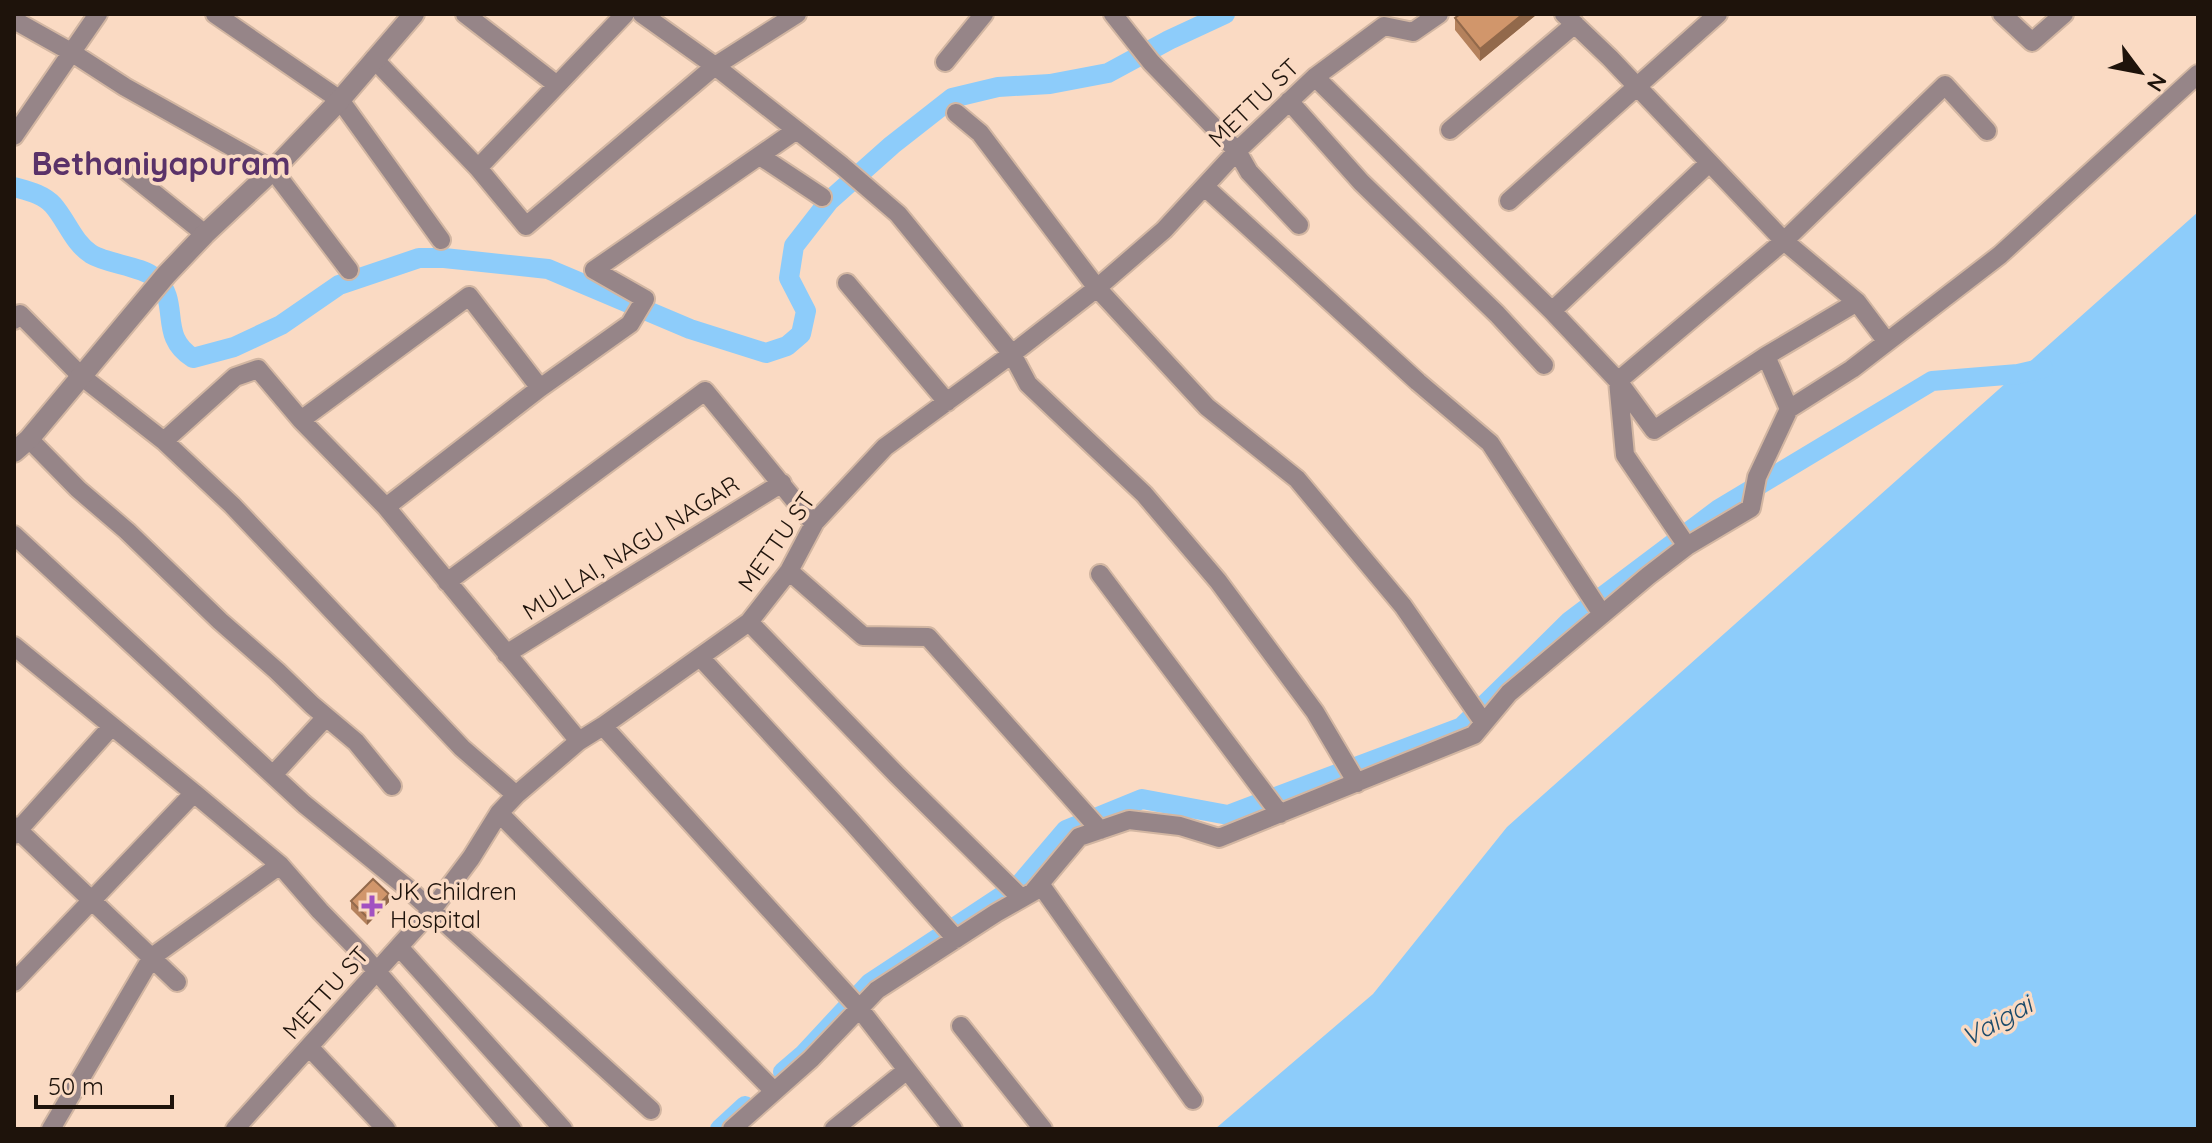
<svg xmlns="http://www.w3.org/2000/svg" width="2212" height="1143" font-family="Quicksand,sans-serif">
  <rect width="100%" height="100%" fill="#fadac3"/>
  <!-- water -->
  <path fill="#8dccfa" d="M 2198,212 L 2198,1129 L 1215,1129 L 1373,994 L 1507,827 Z"/>
  <g fill="none" stroke-linecap="round" stroke-linejoin="round">
    <!-- canal -->
    <path stroke="#8dccfa" stroke-width="20" d="M 14,187 C 28,191 43,194 53,205 C 67,221 73,242 91,254 C 107,264 142,266 155,278 C 182,302 157,336 193,358 L 234,347 L 281,325 L 339,285 L 419,258 L 444,258 L 548,269 L 690,329 L 766,353 L 787,346 L 801,334 L 806,311 L 789,278 L 794,246 L 829,201 L 892,145 L 952,98 L 998,87 L 1050,84 L 1108,73 L 1169,40 L 1225,14
      M 783,1072 L 804,1054 L 870,983 L 1020,884 L 1066,830 L 1142,799 L 1228,815 L 1462,727 L 1570,621 L 1719,509 L 1932,381 L 2018,374 L 2043,368
      M 720,1129 L 745,1106"/>
    <defs>
      <path id="minor" d="M 215,14 L 340,100 L 441,240
        M 465,14 L 557,85
        M 642,14 L 715,66 L 841,165 L 898,214 L 1012,354 L 1028,384 L 1144,494 L 1218,581 L 1315,712 L 1357,783
        M 1113,14 L 1151,62 L 1237,151 L 1249,172 L 1299,225
        M 2002,14 L 2032,42 L 2064,14
        M 14,20 L 71,52 L 125,87 L 273,170 L 349,270
        M 374,59 L 478,168 L 625,14
        M 945,62 L 984,14
        M 1315,77 L 1552,311 L 1618,381 L 1654,430 L 1766,356
        M 1289,101 L 1361,182 L 1497,314 L 1544,365
        M 956,113 L 980,133 L 1097,288 L 1207,407 L 1297,479 L 1403,606 L 1484,723
        M 1450,130 L 1575,24
        M 14,136 L 98,14
        M 760,156 L 822,197
        M 478,168 L 526,226 L 715,66 L 797,14
        M 124,169 L 205,234
        M 1205,187 L 1418,382 L 1490,443 L 1602,614
        M 1509,201 L 1718,14
        M 847,283 L 947,402
        M 1857,302 L 1887,342
        M 1552,311 L 1709,163
        M 14,320 L 20,314 L 81,376 L 164,441 L 232,505 L 462,748 L 516,795
        M 1789,409 L 1852,369 L 2000,255 L 2198,74
        M 301,420 L 469,296 L 540,388
        M 29,439 L 78,489 L 127,531 L 220,621 L 277,671 L 312,705 L 356,742 L 392,786
        M 164,441 L 235,377 L 258,369 L 301,420 L 386,507 L 579,741
        M 386,507 L 540,388 L 630,324 L 645,299 L 594,270 L 795,131
        M 14,535 L 304,804 L 406,887 L 651,1110
        M 1687,546 L 1625,455 L 1618,381 L 1784,241 L 1945,85 L 1987,131
        M 789,571 L 863,636 L 928,637 L 1100,830
        M 1100,574 L 1280,814
        M 447,582 L 705,391 L 814,524
        M 749,622 L 897,775 L 1021,898
        M 14,646 L 194,793 L 14,982
        M 506,654 L 782,483
        M 700,657 L 850,820 L 956,939
        M 603,726 L 859,1008 L 953,1129
        M 273,775 L 326,717
        M 499,813 L 774,1091
        M 14,826 L 177,982
        M 14,835 L 112,726
        M 280,865 L 320,911 L 361,953 L 512,1129
        M 1040,884 L 1193,1100
        M 399,947 L 563,1129
        M 961,1026 L 1043,1129
        M 310,1048 L 386,1129
        M 51,1129 L 152,957 L 280,865 L 194,793
        M 235,1129 L 431,911 L 471,858 L 499,813 L 516,795 L 579,741 L 603,726 L 749,622 L 789,571 L 815,522 L 885,447 L 1012,354 L 1097,288 L 1164,230 L 1237,151 L 1315,77 L 1384,26 L 1413,32 L 1439,14
        M 732,1129 L 811,1059 L 877,990 L 996,913 L 1033,892 L 1079,837 L 1129,820 L 1180,826 L 1219,838 L 1474,735 L 1509,693 L 1648,576 L 1687,546 L 1751,508 L 1757,477 L 1789,409 L 1766,356 L 1857,302 L 1784,241 L 1610,58 L 1564,14
        M 834,1129 L 907,1070"/>
      <path id="tertiary" d="M 14,452 L 29,439 L 166,275 L 205,234 L 273,170 L 340,100 L 414,14"/>
    </defs>
    <!-- minor casing -->
    <use href="#minor" stroke="#d2b6a2" stroke-width="22"/>
    <!-- tertiary casing -->
    <use href="#tertiary" stroke="#d2b6a2" stroke-width="24"/>
    <!-- minor -->
    <use href="#minor" stroke="#968588" stroke-width="18"/>
    <!-- tertiary -->
    <use href="#tertiary" stroke="#968588" stroke-width="20"/>
  </g>
  <!-- wall -->
  <path fill="#b4815c" d="M 1536,14 L 1536,15 L 1480,61 L 1455,30 L 1455,18 Z
    M 351,901 L 389,902 L 367,925 L 351,909 Z"/>
  <!-- shaded-wall -->
  <path fill="#92694b" d="M 1523,14 L 1536,14 L 1536,15 L 1480,61 L 1480,49 Z
    M 389,894 L 389,902 L 367,925 L 367,917 Z"/>
  <!-- building -->
  <path fill="#d1966b" stroke="#92694b" stroke-width="2" d="M 1460,14 L 1523,14 L 1480,49 L 1455,18 Z
    M 373,879 L 389,894 L 367,917 L 351,901 Z"/>
  <!-- markers -->
  <path fill="#a251c1" stroke="#fadac3" stroke-width="3" d="M368 894h8v8h8v8h-8v8h-8v-8h-8v-8h8z"/>
  <g text-anchor="middle" stroke-width="7" stroke-linejoin="round" paint-order="stroke">
    <!-- street labels -->
    <g font-size="24" fill="#1e130b" stroke="#fadac3">
      <text transform="translate(1254 103) rotate(-44)" y="8">METTU ST</text>
      <text transform="translate(777 542) rotate(-55)" y="8">METTU ST</text>
      <text transform="translate(631 548) rotate(-32)" y="8">MULLAI, NAGU NAGAR</text>
      <text transform="translate(326 993) rotate(-48)" y="8">METTU ST</text>
    </g>
    <!-- poi labels -->
    <g font-size="24" fill="#1e130b" stroke="#fadac3" text-anchor="start">
      <text x="390" y="900">JK Children<tspan x="390" dy="28">Hospital</tspan></text>
    </g>
    <!-- water labels -->
    <g font-size="26" font-style="italic" fill="#1c4b6b" stroke="#fadac3">
      <text transform="translate(1997 1021) rotate(-29)" y="9">Vaigai</text>
    </g>
    <!-- district labels -->
    <g font-size="32" font-weight="bold" fill="#5a3269" stroke="#fadac3">
      <text x="161" y="175">Bethaniyapuram</text>
    </g>
  </g>
  <!-- border -->
  <rect width="2212" height="1143" fill="none" stroke="#1e130b" stroke-width="32"/>
  <!-- north arrow -->
  <g transform="translate(2140 72) rotate(122)" stroke="#fadac3" stroke-width="6" paint-order="stroke">
  <path d="M0-6L14 30L0 20L-14 30Z" fill="#1e130b"/>
  <text y="-12" font-size="22" font-weight="bold" text-anchor="middle" fill="#1e130b">N</text>
  </g>
  <!-- scale -->
  <path d="M36 1095v12h136v-12" fill="none" stroke="#1e130b" stroke-width="4"/>
  <text x="48" y="1095" font-size="24" fill="#1e130b" stroke="#fadac3" stroke-width="6" paint-order="stroke">50 m</text>
</svg>
